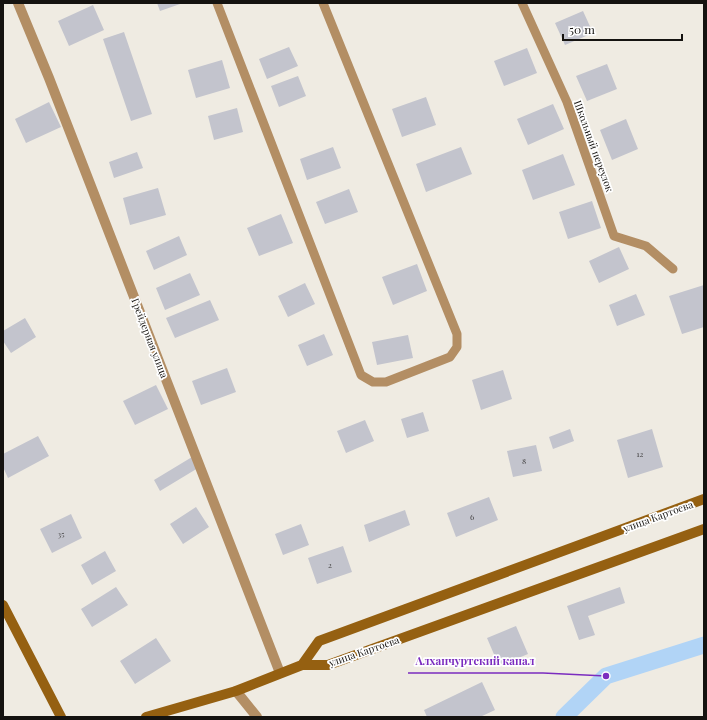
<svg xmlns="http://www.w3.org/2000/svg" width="707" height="720" font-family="'Playfair Display',serif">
  <rect width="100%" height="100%" fill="#efebe2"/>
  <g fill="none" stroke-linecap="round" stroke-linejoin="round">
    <!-- canal -->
    <path stroke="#b1d4f6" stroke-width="17" d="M 564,717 L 606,676 L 704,645"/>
  </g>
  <!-- building -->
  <path fill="#c3c4cd" d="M 157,3 L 183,3 L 160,11 Z
    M 93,5 L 104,30 L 69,46 L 58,21 Z
    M 583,11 L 593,33 L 565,45 L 555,23 Z
    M 124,32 L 152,114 L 131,121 L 103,39 Z
    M 289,47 L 298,66 L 267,79 L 259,59 Z
    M 527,48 L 537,73 L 504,86 L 494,61 Z
    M 222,60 L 230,88 L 196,98 L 188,70 Z
    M 607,64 L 617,89 L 587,101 L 576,76 Z
    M 298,76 L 306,96 L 279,107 L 271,86 Z
    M 426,97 L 436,125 L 402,137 L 392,109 Z
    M 49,102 L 61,127 L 26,143 L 15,119 Z
    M 553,104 L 564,129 L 528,145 L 517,119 Z
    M 237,108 L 243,132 L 214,140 L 208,116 Z
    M 626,119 L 638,149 L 612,160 L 600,130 Z
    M 333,147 L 341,168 L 307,180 L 300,159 Z
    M 461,147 L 472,174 L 426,192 L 416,164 Z
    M 137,152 L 143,168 L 114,178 L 109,162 Z
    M 563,154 L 575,185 L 533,200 L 522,170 Z
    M 158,188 L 166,215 L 130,225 L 123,198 Z
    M 349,189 L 358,212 L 325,224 L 316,202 Z
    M 592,201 L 601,228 L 568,239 L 559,212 Z
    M 281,214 L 293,243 L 259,256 L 247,228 Z
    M 179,236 L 187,255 L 154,270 L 146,251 Z
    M 619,247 L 629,269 L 599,283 L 589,261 Z
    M 417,264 L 427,291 L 393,305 L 382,277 Z
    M 190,273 L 200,295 L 165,310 L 156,288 Z
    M 305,283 L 315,304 L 288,317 L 278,296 Z
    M 704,285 L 704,327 L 682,334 L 669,296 Z
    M 636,294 L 645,315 L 617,326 L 609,305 Z
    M 210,300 L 219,320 L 175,338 L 166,318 Z
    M 25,318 L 36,337 L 11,353 L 3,341 L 3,331 Z
    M 324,334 L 333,355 L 307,366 L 298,345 Z
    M 408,335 L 413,358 L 377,365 L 372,342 Z
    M 227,368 L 236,392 L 201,405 L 192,381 Z
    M 503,370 L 512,399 L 481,410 L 472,380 Z
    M 156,385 L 168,409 L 135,425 L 123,401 Z
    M 423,412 L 429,431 L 407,438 L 401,419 Z
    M 365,420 L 374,441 L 346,453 L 337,431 Z
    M 570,429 L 574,441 L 553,449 L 549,437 Z
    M 652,429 L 663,467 L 628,478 L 617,440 Z
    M 38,436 L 49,456 L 8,478 L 3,467 L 3,454 Z
    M 536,445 L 542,471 L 513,477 L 507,451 Z
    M 192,457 L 198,468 L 160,491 L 154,480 Z
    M 489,497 L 498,520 L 456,537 L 447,513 Z
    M 196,507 L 209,527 L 183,544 L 170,524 Z
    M 405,510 L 410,525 L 369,542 L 364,525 Z
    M 71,514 L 82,538 L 52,553 L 40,529 Z
    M 301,524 L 309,545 L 283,555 L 275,534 Z
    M 343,546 L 352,572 L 317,584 L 308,558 Z
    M 105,551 L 116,571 L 92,585 L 81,565 Z
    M 116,587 L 128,605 L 92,627 L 81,609 Z
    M 620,587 L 625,603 L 588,616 L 595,635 L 579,640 L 567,606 Z
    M 516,626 L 528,654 L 499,666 L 487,638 Z
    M 156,638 L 171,661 L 135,684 L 120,661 Z
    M 482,682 L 495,710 L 480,717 L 427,717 L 424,710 Z"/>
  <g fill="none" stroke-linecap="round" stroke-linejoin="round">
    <!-- service -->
    <path stroke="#b38e64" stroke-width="9" d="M 217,3 L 361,375 L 373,382 L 386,382 L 450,357 L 457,347 L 457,334 L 323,3
      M 522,3 L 567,102 L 614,236 L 646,246 L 673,269"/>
    <!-- minor -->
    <path stroke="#b38e64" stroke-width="10" d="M 18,3 L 49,78 L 280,673"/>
    <!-- tertiary -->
    <path stroke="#b38e64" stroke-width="10" d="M 236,691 L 257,717"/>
    <!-- secondary -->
    <path stroke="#956011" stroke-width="10" d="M 3,605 L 61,717
      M 302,665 L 319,641 L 704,499
      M 146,717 L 236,691 L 302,665 L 328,665 L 704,529"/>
  </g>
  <g text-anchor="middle" stroke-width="3.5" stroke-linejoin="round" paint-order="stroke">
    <!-- number labels -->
    <g font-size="8" fill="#403f3f">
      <text x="640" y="457">12</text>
      <text x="524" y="464">8</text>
      <text x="472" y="520">6</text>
      <text x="61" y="537">35</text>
      <text x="330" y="568">2</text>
    </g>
    <!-- street labels -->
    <g font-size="10" fill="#151310" stroke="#fff">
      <text transform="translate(594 146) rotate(70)" y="4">Школьный переулок</text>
      <text transform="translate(150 338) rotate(69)" y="4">Грейдерная улица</text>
      <text transform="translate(658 516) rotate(-20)" y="4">улица Картоева</text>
      <text transform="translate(364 651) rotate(-19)" y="4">улица Картоева</text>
    </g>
  </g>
  <!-- callouts -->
  <path fill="none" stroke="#7b2cbf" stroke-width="1.5" d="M606 676L543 673H408"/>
  <circle fill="#7b2cbf" stroke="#fff" stroke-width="1.5" cx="606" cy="676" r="4"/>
  <g font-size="11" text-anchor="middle" font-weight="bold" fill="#7b2cbf" stroke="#fff" stroke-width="3.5" stroke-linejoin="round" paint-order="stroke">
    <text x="475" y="665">Алханчуртский канал</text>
  </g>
  <!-- border -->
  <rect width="707" height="720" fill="none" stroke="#151310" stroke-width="8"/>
  <!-- scale -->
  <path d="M563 34v6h119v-6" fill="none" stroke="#151310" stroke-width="2"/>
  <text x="569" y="34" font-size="12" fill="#151310" stroke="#ffffff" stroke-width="3" paint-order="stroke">50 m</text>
</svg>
